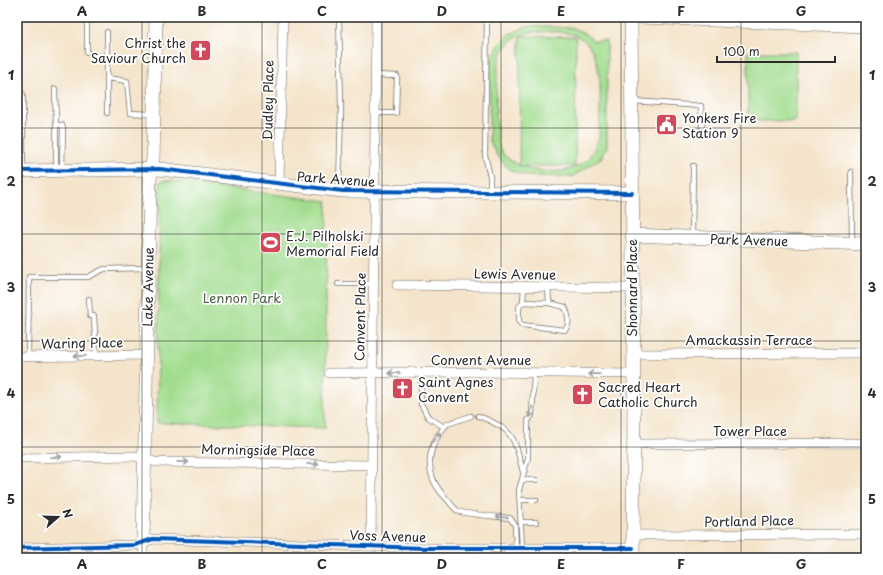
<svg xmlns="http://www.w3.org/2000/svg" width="883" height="575" font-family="'Playpen Sans',sans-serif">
  <rect width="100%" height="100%" fill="#fff"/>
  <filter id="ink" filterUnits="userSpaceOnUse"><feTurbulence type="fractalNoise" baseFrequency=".025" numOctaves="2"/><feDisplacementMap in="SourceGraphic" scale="8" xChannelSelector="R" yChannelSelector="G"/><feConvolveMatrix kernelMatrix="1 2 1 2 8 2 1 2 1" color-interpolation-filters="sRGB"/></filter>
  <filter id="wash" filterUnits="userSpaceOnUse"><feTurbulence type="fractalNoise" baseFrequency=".012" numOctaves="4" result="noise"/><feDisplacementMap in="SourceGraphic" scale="16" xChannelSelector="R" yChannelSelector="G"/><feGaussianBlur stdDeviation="0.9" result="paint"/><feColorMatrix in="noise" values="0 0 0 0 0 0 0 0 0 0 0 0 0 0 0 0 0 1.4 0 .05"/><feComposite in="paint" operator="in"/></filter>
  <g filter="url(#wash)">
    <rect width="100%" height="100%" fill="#f4e4cb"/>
    <!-- green -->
    <path fill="#a2dd8f" stroke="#66845d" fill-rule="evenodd" d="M 529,26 L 573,28 L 584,33 L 594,41 L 607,41 L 607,147 L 601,158 L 572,177 L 527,176 L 512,171 L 503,163 L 496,154 L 489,139 L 490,64 L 499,44 L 509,34 ZM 531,32 C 545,32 564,30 577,36 C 608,50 599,108 599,136 C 595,149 589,161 576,167 C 555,176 514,171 501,151 C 494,138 495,69 501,55 C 506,41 518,36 531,32 Z
      M 520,36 L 576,37 L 575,166 L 519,166 Z
      M 748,52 L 796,52 L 796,121 L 748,121 Z
      M 164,180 L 327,201 L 325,428 L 157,423 L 160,182 Z"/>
  </g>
  <g filter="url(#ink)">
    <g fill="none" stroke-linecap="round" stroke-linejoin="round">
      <defs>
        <path id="lane" d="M 87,17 L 87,52
          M 339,17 L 341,107 L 339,189
          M 487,17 L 485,155 L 490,177 L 490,191
          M 107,32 L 107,78 L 127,81 L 130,113 L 152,114
          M 375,75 L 397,76 L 396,113 L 375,113
          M 55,89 L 56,125
          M 17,90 L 23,94 L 23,169
          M 633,101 L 701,106 L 702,128
          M 107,113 L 107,78
          M 56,169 L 56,125 L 62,125 L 63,128 L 62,169
          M 851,172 L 852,242
          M 692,236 L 693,166
          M 338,284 L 373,284
          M 548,287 L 549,303
          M 89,299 L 90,316 L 94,316 L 96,356
          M 523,302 L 549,303 L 565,307 C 568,314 571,324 565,330 L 522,325 L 519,322 L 519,307 L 523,302 L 524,287
          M 28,357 L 29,277 L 88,277 L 104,269 L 147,268
          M 421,373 L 421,404 L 428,417 L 444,427
          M 471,416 L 447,424 C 426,447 423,474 445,497 C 449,501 453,508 458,511 C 463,514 501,517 510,518 L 515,525 L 516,548
          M 478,416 C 514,429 514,437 523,472
          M 522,480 L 536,480
          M 520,500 L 536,500
          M 521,522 L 536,522
          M 522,548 L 519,490 L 528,458 L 528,421 L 532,415 L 534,373"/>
        <path id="street" d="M 279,184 L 283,17
          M 397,285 L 632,288
          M 633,354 L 866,353
          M 17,357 L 147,355
          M 329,373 L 476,372 L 633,374
          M 634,444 L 866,443
          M 17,458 L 135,456 L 155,462 L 371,465
          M 633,535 L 866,534
          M 371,546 L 376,17
          M 17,548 L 135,545 L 153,539 L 425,548 L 633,548
          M 143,558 L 143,542
          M 425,558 L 425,548"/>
        <path id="secondary" d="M 631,17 L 634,397 L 633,558
          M 640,17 L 866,26
          M 17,171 L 160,169 L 343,191 L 632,193
          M 632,235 L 866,244
          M 143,542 L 150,179 L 153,159 L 156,17"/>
      </defs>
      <!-- lane casing -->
      <use href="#lane" stroke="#716c63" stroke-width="6"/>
      <!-- street casing -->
      <use href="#street" stroke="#716c63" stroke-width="10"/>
      <!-- secondary casing -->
      <use href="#secondary" stroke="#716c63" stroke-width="14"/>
      <!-- lane -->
      <use href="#lane" stroke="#fff" stroke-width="4.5"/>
      <!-- street -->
      <use href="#street" stroke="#fff" stroke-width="9"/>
      <!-- secondary -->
      <use href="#secondary" stroke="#fff" stroke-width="13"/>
      <defs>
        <path id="cycleway" d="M 17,171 L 160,169 L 343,191 L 632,193
          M 17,548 L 135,545 L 153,539 L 425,548 L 633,548"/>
      </defs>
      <!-- cycleway casing -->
      <use href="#cycleway" stroke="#fff" stroke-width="6"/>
      <!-- cycleway -->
      <use href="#cycleway" stroke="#0057b8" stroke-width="4"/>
    </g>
    <!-- one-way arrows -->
    <defs><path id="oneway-shaft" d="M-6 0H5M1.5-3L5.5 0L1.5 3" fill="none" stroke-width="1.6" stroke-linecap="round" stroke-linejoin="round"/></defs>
    <g stroke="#a0a0a0">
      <use href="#oneway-shaft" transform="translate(80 356) rotate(179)"/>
      <use href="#oneway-shaft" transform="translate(394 373) rotate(-179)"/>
      <use href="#oneway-shaft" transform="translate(594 374) rotate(-179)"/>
      <use href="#oneway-shaft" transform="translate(531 412) rotate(103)"/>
      <use href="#oneway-shaft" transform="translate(437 437) rotate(-55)"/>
      <use href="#oneway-shaft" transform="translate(56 457) rotate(-1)"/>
      <use href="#oneway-shaft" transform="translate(183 462) rotate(1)"/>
      <use href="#oneway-shaft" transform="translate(313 464) rotate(1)"/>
      <use href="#oneway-shaft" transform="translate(502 517) rotate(-173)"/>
    </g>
  </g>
  <!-- grid -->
  <path fill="none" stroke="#2b2b2b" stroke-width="1" stroke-opacity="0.55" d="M 142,17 L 142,558M 262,17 L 262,558M 382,17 L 382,558M 501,17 L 501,558M 621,17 L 621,558M 741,17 L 741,558M 17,128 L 866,128M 17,234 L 866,234M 17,341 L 866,341M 17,447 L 866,447"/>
  <!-- icons -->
  <defs>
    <symbol id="church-square" viewBox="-11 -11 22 22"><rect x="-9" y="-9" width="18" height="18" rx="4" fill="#d1495b" stroke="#fff"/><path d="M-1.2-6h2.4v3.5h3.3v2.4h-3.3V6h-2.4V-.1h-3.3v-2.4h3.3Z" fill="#fff"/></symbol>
    <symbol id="civic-square" viewBox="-11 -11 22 22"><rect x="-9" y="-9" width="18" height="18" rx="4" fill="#d1495b" stroke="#fff"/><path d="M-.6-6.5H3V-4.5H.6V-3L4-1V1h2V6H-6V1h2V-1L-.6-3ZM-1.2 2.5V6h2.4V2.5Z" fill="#fff"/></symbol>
    <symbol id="stadium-square" viewBox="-11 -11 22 22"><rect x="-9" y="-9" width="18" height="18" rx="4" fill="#d1495b" stroke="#fff"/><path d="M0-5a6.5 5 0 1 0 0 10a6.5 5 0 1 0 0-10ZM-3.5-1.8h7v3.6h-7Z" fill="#fff"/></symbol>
  </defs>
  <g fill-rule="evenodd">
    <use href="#church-square" x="188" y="38" width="25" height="25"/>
    <use href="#civic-square" x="654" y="112" width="25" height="25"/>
    <use href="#stadium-square" x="258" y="230" width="25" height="25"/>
    <use href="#church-square" x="390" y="376" width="25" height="25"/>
    <use href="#church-square" x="570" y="382" width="25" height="25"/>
  </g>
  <g text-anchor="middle" stroke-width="3.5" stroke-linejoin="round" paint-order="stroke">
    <!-- poi labels -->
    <g font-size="13" fill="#2b2b2b" stroke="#fff" text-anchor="start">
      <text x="186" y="48" text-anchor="end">Christ the<tspan x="186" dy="15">Saviour Church</tspan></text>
      <text x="682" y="123">Yonkers Fire<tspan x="682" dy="15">Station 9</tspan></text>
      <text x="286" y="241">E.J. Pilholski<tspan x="286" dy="15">Memorial Field</tspan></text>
      <text x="418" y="387">Saint Agnes<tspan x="418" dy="15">Convent</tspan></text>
      <text x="598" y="392">Sacred Heart<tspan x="598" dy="15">Catholic Church</tspan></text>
    </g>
    <!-- street labels -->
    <g font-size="13" fill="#2b2b2b" stroke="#fff">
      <text transform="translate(268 100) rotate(-89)" y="5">Dudley Place</text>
      <text transform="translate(336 179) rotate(4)" y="5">Park Avenue</text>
      <text transform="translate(749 240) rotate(2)" y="5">Park Avenue</text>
      <text transform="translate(515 274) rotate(1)" y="5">Lewis Avenue</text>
      <text transform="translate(148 287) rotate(-89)" y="5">Lake Avenue</text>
      <text transform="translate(632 288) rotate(-90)" y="5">Shonnard Place</text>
      <text transform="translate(360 317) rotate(-89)" y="5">Convent Place</text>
      <text x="749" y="345">Amackassin Terrace</text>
      <text transform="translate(82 343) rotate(-1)" y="5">Waring Place</text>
      <text x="481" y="365">Convent Avenue</text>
      <text x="750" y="436">Tower Place</text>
      <text transform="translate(258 450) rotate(1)" y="5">Morningside Place</text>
      <text transform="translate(749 521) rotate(-1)" y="5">Portland Place</text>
      <text transform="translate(388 536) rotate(2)" y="5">Voss Avenue</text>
    </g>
    <!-- park labels -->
    <g font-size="13" fill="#4f6049" stroke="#fff">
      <text x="242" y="303">Lennon Park</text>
    </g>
  </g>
  <!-- margin -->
  <rect width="883" height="575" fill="none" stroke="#fff" stroke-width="44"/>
  <!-- north arrow -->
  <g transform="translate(58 517) rotate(70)" stroke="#ffffff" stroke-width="3" paint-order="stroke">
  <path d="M0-3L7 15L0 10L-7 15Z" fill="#2b2b2b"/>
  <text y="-6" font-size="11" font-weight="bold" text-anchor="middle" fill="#2b2b2b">N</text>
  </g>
  <!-- scale -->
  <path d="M717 56v6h118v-6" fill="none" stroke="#2b2b2b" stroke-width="2"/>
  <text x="723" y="56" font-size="12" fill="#2b2b2b" stroke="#ffffff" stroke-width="3" paint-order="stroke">100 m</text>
  <rect x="22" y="22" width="839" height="531" fill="none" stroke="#2b2b2b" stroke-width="1.5"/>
  <g font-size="13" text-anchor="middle" font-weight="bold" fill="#2b2b2b">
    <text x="82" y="16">A</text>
    <text x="202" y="16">B</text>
    <text x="322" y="16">C</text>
    <text x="442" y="16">D</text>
    <text x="561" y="16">E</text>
    <text x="681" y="16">F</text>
    <text x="801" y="16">G</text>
    <text x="11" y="80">1</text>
    <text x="872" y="80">1</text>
    <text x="11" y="186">2</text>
    <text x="872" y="186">2</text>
    <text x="11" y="292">3</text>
    <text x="872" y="292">3</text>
    <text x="11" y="398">4</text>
    <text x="872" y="398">4</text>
    <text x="11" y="504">5</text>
    <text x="872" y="504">5</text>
    <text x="82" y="569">A</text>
    <text x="202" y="569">B</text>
    <text x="322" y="569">C</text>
    <text x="442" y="569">D</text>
    <text x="561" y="569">E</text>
    <text x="681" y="569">F</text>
    <text x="801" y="569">G</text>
  </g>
</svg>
